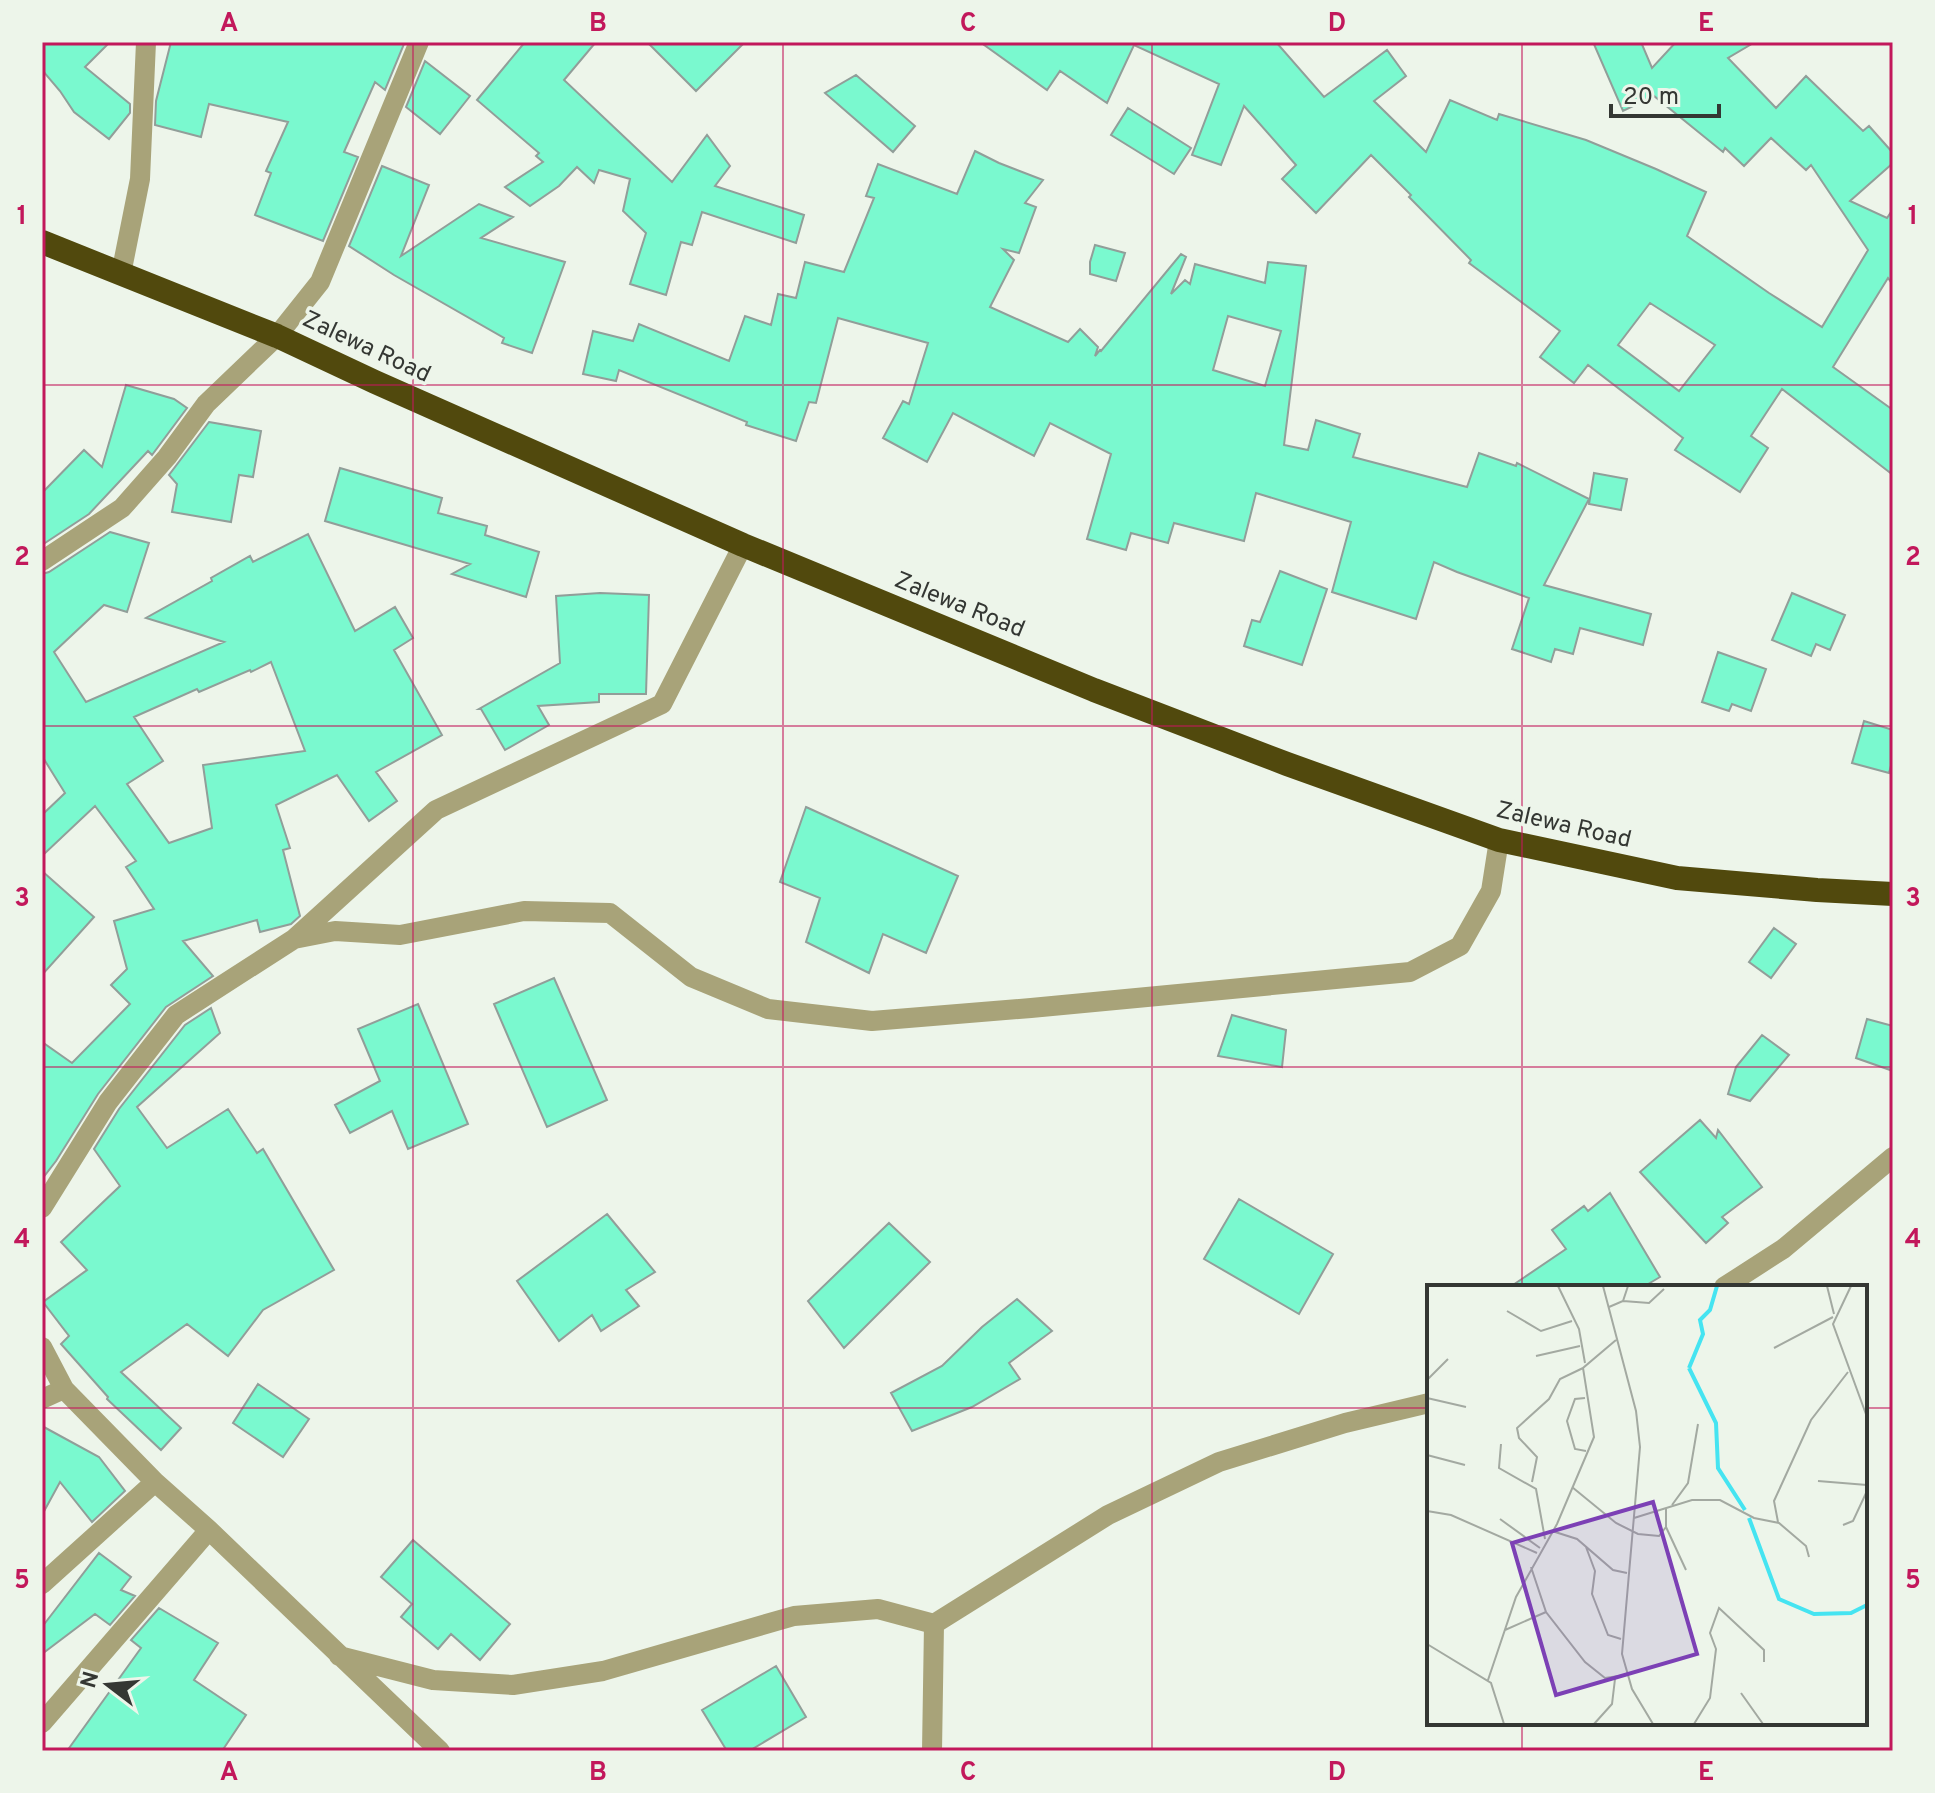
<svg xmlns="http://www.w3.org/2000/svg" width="1935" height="1793" font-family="Overpass,sans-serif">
  <rect width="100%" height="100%" fill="#edf5ea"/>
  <!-- building -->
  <path fill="#7af9cf" stroke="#919e99" stroke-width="2" fill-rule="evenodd" d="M 42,42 L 110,42 L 85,67 L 130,104 L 130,113 L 109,139 L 74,112 L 60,91 L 42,70 Z
    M 171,42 L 402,42 L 404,44 L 385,90 L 375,82 L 344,152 L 358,157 L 323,241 L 255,215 L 271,173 L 266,171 L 288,122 L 209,104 L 201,137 L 155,125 L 156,101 Z
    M 525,42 L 596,42 L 564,80 L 672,182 L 707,135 L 730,166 L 715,186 L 804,215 L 796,243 L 702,212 L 692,245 L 681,242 L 666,295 L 630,284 L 646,233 L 623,211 L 630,179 L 599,170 L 594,183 L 577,167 L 559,186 L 530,206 L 505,187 L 543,162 L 536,156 L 539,153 L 477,100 Z
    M 647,42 L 745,42 L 696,91 Z
    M 980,42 L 1276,42 L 1324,97 L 1387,50 L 1406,76 L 1374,101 L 1426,152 L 1450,100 L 1497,120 L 1499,114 L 1586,140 L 1656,169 L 1706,192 L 1687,236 L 1769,293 L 1822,327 L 1868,250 L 1811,165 L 1806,170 L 1771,138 L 1744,166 L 1725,148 L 1723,152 L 1654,96 L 1623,111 L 1593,42 L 1641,42 L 1652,68 L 1676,42 L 1755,42 L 1728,58 L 1776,108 L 1806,76 L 1863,131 L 1869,126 L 1893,153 L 1893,163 L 1850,201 L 1887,218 L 1893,209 L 1893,285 L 1888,278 L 1833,367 L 1893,410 L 1893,475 L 1782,389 L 1751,436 L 1768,448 L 1740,492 L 1675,450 L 1683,438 L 1588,365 L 1574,383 L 1540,357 L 1560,331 L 1469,263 L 1471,260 L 1409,197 L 1411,195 L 1371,155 L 1316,213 L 1282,179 L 1296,165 L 1244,106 L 1221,165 L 1192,155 L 1219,84 L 1134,45 L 1107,103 L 1060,71 L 1047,90 ZM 1650,303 L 1715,345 L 1679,391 L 1618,345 Z
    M 425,61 L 470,96 L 440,134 L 406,107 Z
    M 856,75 L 915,126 L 893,152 L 825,93 Z
    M 1128,108 L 1191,148 L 1174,174 L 1111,135 Z
    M 975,151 L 999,163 L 1043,180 L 1025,203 L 1036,207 L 1019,253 L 1003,249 L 1014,260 L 990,307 L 1068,342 L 1080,329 L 1098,347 L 1095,356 L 1100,350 L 1101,351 L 1181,254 L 1186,257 L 1171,294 L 1185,280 L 1190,284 L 1195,264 L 1265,283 L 1268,262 L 1306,266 L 1284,445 L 1308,450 L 1316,420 L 1360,434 L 1353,457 L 1467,487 L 1479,453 L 1516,466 L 1517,463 L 1589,499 L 1544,585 L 1651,614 L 1643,645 L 1580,628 L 1573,654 L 1555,649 L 1551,662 L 1512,649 L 1529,598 L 1457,572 L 1434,562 L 1416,619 L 1332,592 L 1351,522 L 1256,493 L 1244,541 L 1174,523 L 1168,543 L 1131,533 L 1126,550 L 1087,539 L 1111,454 L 1050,423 L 1034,456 L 953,413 L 927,462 L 883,438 L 903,401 L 909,404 L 928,343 L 838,318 L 816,403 L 809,402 L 796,441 L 746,425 L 747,422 L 619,370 L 616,381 L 583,374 L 593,331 L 633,341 L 639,324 L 729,361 L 745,316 L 771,325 L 778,294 L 796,298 L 805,262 L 844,272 L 874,198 L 866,196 L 878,164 L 957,194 ZM 1228,316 L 1281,331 L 1265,386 L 1213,370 Z
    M 382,166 L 429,185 L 401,256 L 479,204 L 513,217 L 481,238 L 565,262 L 532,353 L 502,343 L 504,338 L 394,275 L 349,246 Z
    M 1095,245 L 1125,253 L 1116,281 L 1090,274 L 1090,262 Z
    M 126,385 L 174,399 L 187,408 L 152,455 L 148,451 L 89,514 L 42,545 L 42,493 L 84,450 L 102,467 Z
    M 209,422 L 261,431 L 253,477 L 239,475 L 231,522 L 172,512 L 177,484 L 169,475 Z
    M 340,468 L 442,498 L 438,513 L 487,526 L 485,535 L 539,552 L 526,597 L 452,574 L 470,564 L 325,521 Z
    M 1594,473 L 1627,479 L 1621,510 L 1589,504 Z
    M 110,532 L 149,543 L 127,612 L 104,605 L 54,652 L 86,702 L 224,642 L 146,618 L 212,581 L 211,578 L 250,556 L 253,562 L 308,534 L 355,631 L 395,607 L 413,638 L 394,650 L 442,735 L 376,772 L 397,801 L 369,821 L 337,775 L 276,805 L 290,848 L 283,850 L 300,916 L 291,924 L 260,932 L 257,920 L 183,941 L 213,976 L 166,1007 L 98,1094 L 56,1161 L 42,1179 L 42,1042 L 72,1063 L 130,1004 L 111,985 L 127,969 L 114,921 L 154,909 L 126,867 L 136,861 L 95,806 L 42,856 L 42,815 L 65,793 L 42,756 L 42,574 L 49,572 ZM 271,662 L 305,751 L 203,765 L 212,828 L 169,843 L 127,784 L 163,761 L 134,717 L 197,689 L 199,692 L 250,670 L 251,672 Z
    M 1280,571 L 1327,589 L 1302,665 L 1244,646 L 1252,620 L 1260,622 Z
    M 600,593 L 649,595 L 646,694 L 599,694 L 599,702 L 538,706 L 549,725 L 505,750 L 481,709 L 479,709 L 560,663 L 556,596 Z
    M 1792,593 L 1845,615 L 1830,650 L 1816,644 L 1811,656 L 1772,640 Z
    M 1718,652 L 1766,669 L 1751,711 L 1732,704 L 1729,711 L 1702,702 Z
    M 1864,721 L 1893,730 L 1893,758 L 1889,773 L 1852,763 Z
    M 806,807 L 958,876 L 926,953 L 883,934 L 869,973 L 806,942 L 820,898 L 780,882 Z
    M 42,871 L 94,917 L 42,975 Z
    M 1774,928 L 1796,944 L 1771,978 L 1749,962 Z
    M 554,978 L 607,1100 L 547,1127 L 494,1004 Z
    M 418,1004 L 468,1124 L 408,1149 L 392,1111 L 350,1133 L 335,1105 L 380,1081 L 358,1029 Z
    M 211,1008 L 220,1033 L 137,1107 L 167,1148 L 228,1109 L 257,1153 L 263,1149 L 334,1270 L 263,1310 L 228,1356 L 187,1324 L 121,1372 L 181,1428 L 161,1450 L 107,1399 L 108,1397 L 61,1344 L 69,1336 L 43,1302 L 87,1270 L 61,1242 L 120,1186 L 94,1149 L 119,1109 L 185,1025 Z
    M 1232,1015 L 1286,1030 L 1282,1067 L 1218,1056 Z
    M 1867,1019 L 1893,1026 L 1893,1071 L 1856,1058 Z
    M 1762,1035 L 1789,1055 L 1750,1101 L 1728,1094 L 1736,1067 Z
    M 1700,1120 L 1716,1138 L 1718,1130 L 1762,1187 L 1722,1217 L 1728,1223 L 1706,1243 L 1640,1172 Z
    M 1610,1193 L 1660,1277 L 1643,1287 L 1510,1287 L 1566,1249 L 1552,1230 L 1584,1206 L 1588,1211 Z
    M 1239,1199 L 1333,1254 L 1299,1314 L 1204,1259 Z
    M 607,1214 L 655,1272 L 626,1290 L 639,1306 L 601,1331 L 592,1315 L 559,1341 L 517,1281 Z
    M 889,1223 L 930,1262 L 844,1348 L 808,1301 Z
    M 1017,1299 L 1052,1331 L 1009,1363 L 1020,1379 L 972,1407 L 912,1431 L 891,1393 L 942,1366 L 982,1327 Z
    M 258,1384 L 309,1419 L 283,1457 L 233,1423 Z
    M 42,1426 L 99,1457 L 125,1491 L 92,1522 L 60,1482 L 42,1515 Z
    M 413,1540 L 510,1624 L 480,1660 L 451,1634 L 438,1649 L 401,1617 L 412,1604 L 381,1577 Z
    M 99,1553 L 131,1577 L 121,1590 L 135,1596 L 110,1625 L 95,1614 L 42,1654 L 42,1627 Z
    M 159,1608 L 218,1643 L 194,1680 L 246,1715 L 222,1751 L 67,1751 L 141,1648 L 131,1640 Z
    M 776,1666 L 806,1717 L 749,1751 L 727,1751 L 702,1710 Z"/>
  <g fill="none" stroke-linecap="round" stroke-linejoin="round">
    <!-- street -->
    <path stroke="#a8a379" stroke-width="20" d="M 121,274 L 140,179 L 146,42
      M 42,561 L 122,508 L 167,457 L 206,404 L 277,336 L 320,282 L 419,42
      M 294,939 L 335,931 L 400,935 L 524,911 L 610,913 L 691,977 L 768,1009 L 872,1021 L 1031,1008 L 1410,972 L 1460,946 L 1491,891 L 1499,840
      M 42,1208 L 108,1102 L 176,1015 L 294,939 L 436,810 L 662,704 L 743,545
      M 1724,1287 L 1783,1249 L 1893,1157
      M 42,1347 L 64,1389 L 155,1482 L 209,1530 L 440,1751
      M 42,1399 L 64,1389
      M 42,1584 L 155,1482
      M 339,1656 L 433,1680 L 513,1685 L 603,1671 L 794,1616 L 878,1609 L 934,1624 L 1108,1515 L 1219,1462 L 1345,1423 L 1429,1403
      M 42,1723 L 209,1530
      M 932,1751 L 934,1624"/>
    <!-- highway -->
    <path stroke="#51490d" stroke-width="24" d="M 42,242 L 277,336 L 375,382 L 743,545 L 1094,690 L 1287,764 L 1499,840 L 1677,878 L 1817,890 L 1893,894"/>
  </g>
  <!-- grid -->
  <path fill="none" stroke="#c2185b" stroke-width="2" stroke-opacity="0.55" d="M 413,42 L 413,1751M 783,42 L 783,1751M 1152,42 L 1152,1751M 1522,42 L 1522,1287M 42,385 L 1893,385M 42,726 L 1893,726M 42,1067 L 1893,1067M 42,1408 L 1429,1408M 1865,1408 L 1893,1408M 1522,1723 L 1522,1751"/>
  <g text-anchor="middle" stroke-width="7" stroke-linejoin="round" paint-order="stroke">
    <!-- street labels -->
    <g font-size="24" fill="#343733" stroke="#edf5ea">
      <text transform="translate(367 346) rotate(25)" y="8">Zalewa Road</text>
      <text transform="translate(960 604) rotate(22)" y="8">Zalewa Road</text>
      <text transform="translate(1564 824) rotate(13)" y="8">Zalewa Road</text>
    </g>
  </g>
  <!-- overview -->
  <g transform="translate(1427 1285)">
    <rect width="440" height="440" fill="#edf5ea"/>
    <path fill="none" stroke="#45e4f1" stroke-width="4" d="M 262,83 L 289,138 L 291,183 L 318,225M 262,83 L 276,49 L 273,35 L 283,25 L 290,1M 322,233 L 352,314 L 387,329 L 424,328 L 440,320"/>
    <path fill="none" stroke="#a3a9a1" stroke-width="2" d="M 131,1 L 152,44 L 158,78M 176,1 L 209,126 L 213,162 L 195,369 L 205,404 L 226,439M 400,1 L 407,29M 424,1 L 406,39 L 440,132M 196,16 L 222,18 L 237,4M 182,22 L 196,16 L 201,1M 80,26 L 114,46 L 145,36M 347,63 L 406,32M 109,71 L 153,61M 0,95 L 21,74M 0,113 L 39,122M 158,113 L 148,114 L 140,136 L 148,164 L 159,166M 74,159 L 72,183 L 109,204 L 118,254M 0,170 L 38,180M 391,196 L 440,200M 105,197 L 110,172 L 92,153 L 90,143 L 122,114 L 133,94 L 156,83M 145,202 L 189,238 L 211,249 L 232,251 L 239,242 L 239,224M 245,220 L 261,198 L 271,139M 0,226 L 24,230 L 110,268M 207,233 L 265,215 L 293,215 L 327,233 L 352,238 L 379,261 L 382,272M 73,234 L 113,263M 351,237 L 347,216 L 384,135 L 421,87M 416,240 L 426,236 L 440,206M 239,242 L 259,285M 125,246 L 150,254 L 186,285 L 200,288M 159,262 L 168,286 L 165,309 L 181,350 L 194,354M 104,282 L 119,327 L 158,377 L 178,393 L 199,390M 78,345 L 119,327M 0,359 L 64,398 L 77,439M 61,395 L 89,312 L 130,239 L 167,152 L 156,83 L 189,55M 314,408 L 336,439M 167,439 L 185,419 L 188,394M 267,439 L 283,413 L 289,364 L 283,348 L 292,323 L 337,365 L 337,377"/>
    <path fill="#7c40b5" fill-opacity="0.15" stroke="#7c40b5" stroke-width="4" d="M 226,217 L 270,369 L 129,410 L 85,258 Z"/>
    <rect width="440" height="440" fill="none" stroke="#343733" stroke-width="4"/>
  </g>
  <!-- border -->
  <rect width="1935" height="1793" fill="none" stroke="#edf5ea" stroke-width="88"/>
  <!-- north arrow -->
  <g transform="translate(108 1685) rotate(286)" stroke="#edf5ea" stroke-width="6" paint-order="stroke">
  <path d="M0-6L14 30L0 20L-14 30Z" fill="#343733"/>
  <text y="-12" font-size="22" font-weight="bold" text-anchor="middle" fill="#343733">N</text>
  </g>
  <!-- scale -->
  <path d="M1611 104v12h108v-12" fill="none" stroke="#343733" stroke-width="4"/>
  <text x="1623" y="104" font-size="24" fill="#343733" stroke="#edf5ea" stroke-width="6" paint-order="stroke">20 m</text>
  <rect x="44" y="44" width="1847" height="1705" fill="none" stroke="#c2185b" stroke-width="3"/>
  <g font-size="26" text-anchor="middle" font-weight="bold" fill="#c2185b">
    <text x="229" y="31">A</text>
    <text x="598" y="31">B</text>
    <text x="968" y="31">C</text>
    <text x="1337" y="31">D</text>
    <text x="1706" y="31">E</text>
    <text x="22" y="224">1</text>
    <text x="1913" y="224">1</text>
    <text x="22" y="565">2</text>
    <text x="1913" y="565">2</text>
    <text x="22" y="906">3</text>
    <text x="1913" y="906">3</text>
    <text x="22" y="1247">4</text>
    <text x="1913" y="1247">4</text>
    <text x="22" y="1588">5</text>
    <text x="1913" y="1588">5</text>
    <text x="229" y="1780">A</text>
    <text x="598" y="1780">B</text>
    <text x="968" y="1780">C</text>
    <text x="1337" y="1780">D</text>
    <text x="1706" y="1780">E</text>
  </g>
</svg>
